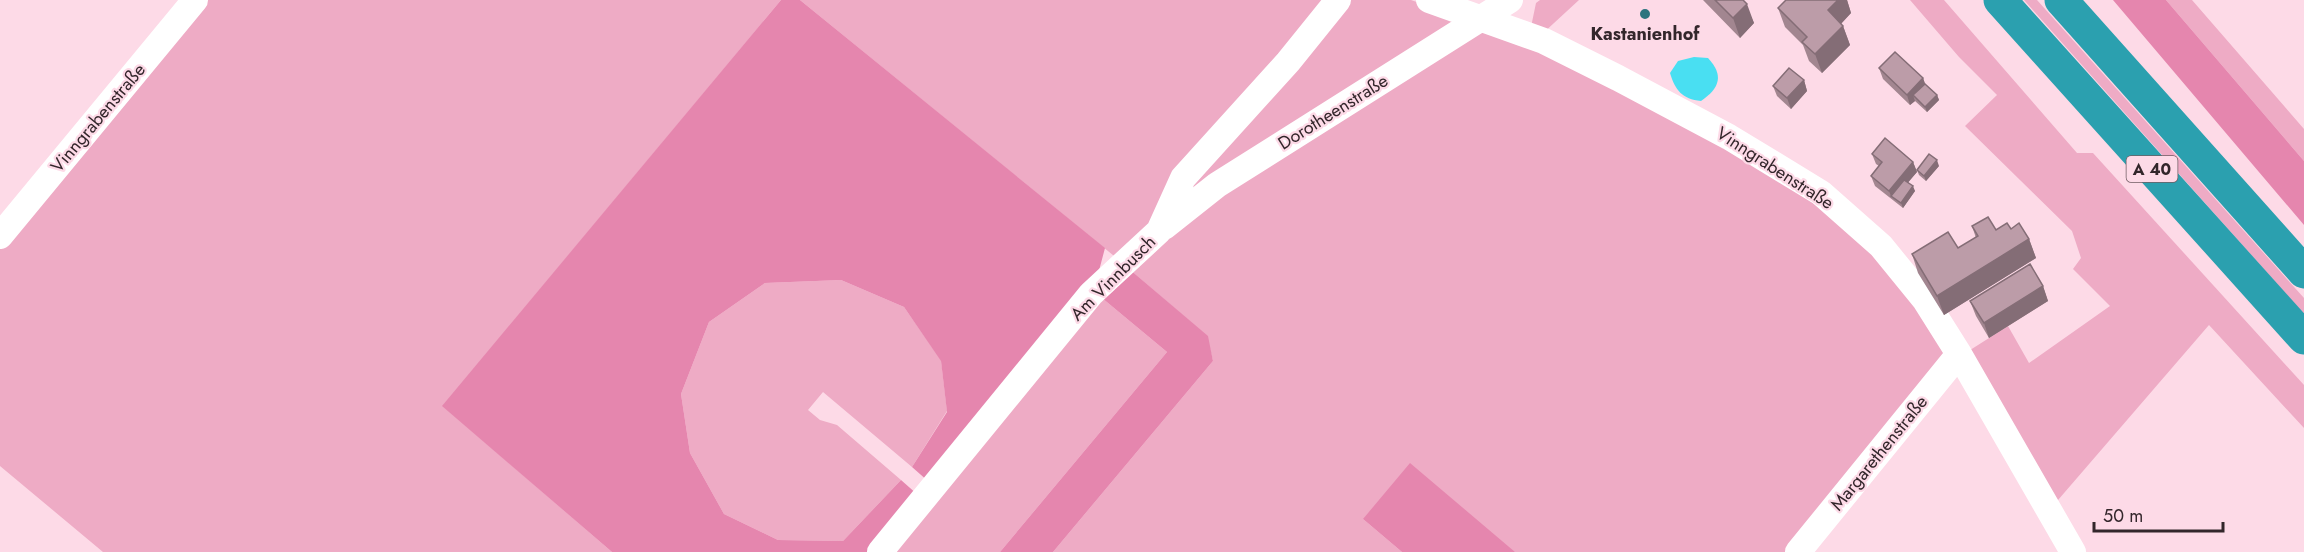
<svg xmlns="http://www.w3.org/2000/svg" width="2304" height="552" font-family="Jost,sans-serif">
  <rect width="100%" height="100%" fill="#fddae7"/>
  <!-- green -->
  <path fill="#eeabc5" d="M 202,0 L 781,0 L 443,406 L 612,552 L 103,552 L 0,466 L 0,247 Z
    M 800,0 L 1411,0 L 1462,18 L 1119,260 Z
    M 1540,0 L 1579,0 L 1541,35 L 1531,27 L 1536,3 Z
    M 1910,0 L 1944,0 L 2077,153 L 2093,153 L 2304,385 L 2304,428 L 2209,325 L 2052,507 L 1967,352 L 2008,326 L 2029,363 L 2110,306 L 2073,269 L 2081,258 L 2072,231 L 1965,126 L 1997,95 L 1959,57 Z
    M 2024,0 L 2037,0 L 2304,298 L 2304,314 Z
    M 2166,0 L 2192,0 L 2304,129 L 2304,161 Z
    M 1498,30 L 1752,157 L 1877,251 L 1946,347 L 1945,363 L 1792,552 L 1515,552 L 1363,519 L 1402,552 L 1053,552 L 1213,361 L 1207,336 L 1128,268 L 1172,229 L 1472,32 Z
    M 841,280 L 904,307 L 941,360 L 947,411 L 912,467 L 823,392 L 808,410 L 820,420 L 837,425 L 901,480 L 843,541 L 778,540 L 724,514 L 690,453 L 681,394 L 709,322 L 765,283 Z
    M 1102,298 L 1167,352 L 1000,552 L 890,552 Z"/>
  <!-- forest -->
  <path fill="#e586ae" d="M 781,0 L 800,0 L 1105,248 L 1096,282 L 929,482 L 912,467 L 947,412 L 941,361 L 904,307 L 841,280 L 765,283 L 709,322 L 681,394 L 690,453 L 724,514 L 778,540 L 843,541 L 901,480 L 918,495 L 872,552 L 612,552 L 442,406 Z
    M 2113,0 L 2166,0 L 2304,161 L 2304,225 Z
    M 1128,268 L 1208,336 L 1213,361 L 1053,552 L 1000,552 L 1167,352 L 1102,298 Z
    M 1410,463 L 1515,552 L 1402,552 L 1363,519 Z"/>
  <!-- water -->
  <path fill="#49dff2" d="M 1694,57 L 1708,58 C 1724,75 1720,88 1701,101 C 1682,99 1675,90 1670,73 L 1678,61 Z"/>
  <g fill="none" stroke-linecap="round" stroke-linejoin="round">
    <!-- minor -->
    <path stroke="#fff" stroke-width="26" d="M 1429,0 L 1544,41 L 1618,78 L 1729,137 L 1821,193 L 1881,246 L 1925,300 L 1959,354 L 2073,552
      M 1164,227 L 1217,185 L 1510,0
      M 0,236 L 195,0
      M 880,552 L 1091,294 L 1159,231 L 1183,178 L 1288,62 L 1338,0
      M 1798,552 L 1959,354"/>
    <!-- highway -->
    <path stroke="#2ba0af" stroke-width="33" d="M 2000,0 L 2304,338
      M 2061,0 L 2304,272"/>
  </g>
  <!-- wall -->
  <path fill="#a28690" d="M 1703,0 L 1743,0 L 1754,23 L 1740,38 Z
    M 1786,0 L 1847,0 L 1851,13 L 1841,24 L 1843,26 L 1850,45 L 1822,73 L 1809,61 L 1803,45 L 1785,27 L 1778,8 Z
    M 1879,68 L 1923,78 L 1925,84 L 1937,95 L 1939,100 L 1927,112 L 1915,101 L 1910,105 L 1883,79 Z
    M 1804,80 L 1807,91 L 1791,109 L 1777,96 L 1773,86 Z
    M 1872,154 L 1913,162 L 1917,172 L 1908,182 L 1915,191 L 1903,208 L 1875,186 L 1871,176 L 1879,166 L 1876,164 Z
    M 1939,166 L 1926,181 L 1919,175 L 1917,170 Z
    M 1972,226 L 1996,230 L 2011,229 L 2029,239 L 2036,258 L 1944,315 L 1918,273 L 1912,254 L 1958,248 L 1976,238 Z
    M 2043,286 L 2048,301 L 1989,338 L 1976,316 L 1970,301 Z"/>
  <!-- shaded-wall -->
  <path fill="#846d76" d="M 1838,0 L 1847,0 L 1851,13 L 1835,30 L 1828,10 Z
    M 1747,4 L 1754,23 L 1740,38 L 1733,18 Z
    M 1843,26 L 1850,45 L 1822,73 L 1815,54 Z
    M 1923,78 L 1927,89 L 1913,95 L 1915,101 L 1910,105 L 1907,95 Z
    M 1804,80 L 1807,91 L 1791,109 L 1787,98 Z
    M 1937,95 L 1939,100 L 1927,112 L 1925,107 Z
    M 1937,160 L 1939,166 L 1926,181 L 1924,176 Z
    M 1913,162 L 1917,172 L 1895,198 L 1891,196 L 1889,191 Z
    M 1913,186 L 1915,191 L 1903,208 L 1901,203 Z
    M 2029,239 L 2036,258 L 1944,315 L 1937,296 Z
    M 2043,286 L 2048,301 L 1989,338 L 1984,323 Z"/>
  <!-- building -->
  <path fill="#bc9ca8" stroke="#846d76" stroke-width="1.5" d="M 1715,0 L 1743,0 L 1747,4 L 1733,18 Z
    M 1786,0 L 1838,0 L 1828,10 L 1843,26 L 1815,54 L 1802,42 L 1807,37 L 1778,8 Z
    M 1895,52 L 1923,78 L 1907,95 L 1879,68 Z
    M 1789,68 L 1804,80 L 1787,98 L 1773,86 Z
    M 1925,84 L 1937,95 L 1925,107 L 1913,95 Z
    M 1885,138 L 1913,162 L 1889,191 L 1871,176 L 1882,162 L 1872,154 Z
    M 1929,154 L 1937,160 L 1924,176 L 1917,170 Z
    M 1904,180 L 1913,186 L 1901,203 L 1891,196 Z
    M 1988,217 L 1996,230 L 2007,223 L 2011,229 L 2019,223 L 2029,239 L 1937,296 L 1912,254 L 1948,232 L 1958,248 L 1978,236 L 1972,226 Z
    M 2030,264 L 2043,286 L 1984,323 L 1970,301 Z"/>
  <!-- markers -->
  <circle fill="#2c747e" stroke="#fddae7" stroke-width="2" cx="1645" cy="14" r="6"/>
  <g text-anchor="middle" stroke-width="4.5" stroke-linejoin="round" paint-order="stroke">
    <!-- shield labels -->
    <rect fill="#fddae7" stroke="#705c63" stroke-width="1.5" x="2126.5" y="156" width="51" height="26" rx="4.5"/>
    <g font-size="16" font-weight="bold" fill="#33262b">
      <text x="2152" y="175">A 40</text>
    </g>
    <!-- poi labels -->
    <g font-size="18" font-weight="bold" fill="#33262b" stroke="#fddae7">
      <text x="1645" y="40">Kastanienhof</text>
    </g>
    <!-- street labels -->
    <g font-size="18" fill="#33262b" stroke="#fddae7">
      <text transform="translate(1333 112) rotate(-32)" y="6">Dorotheenstraße</text>
      <text transform="translate(98 118) rotate(-50)" y="6">Vinngrabenstraße</text>
      <text transform="translate(1775 168) rotate(33)" y="6">Vinngrabenstraße</text>
      <text transform="translate(1113 278) rotate(-45)" y="6">Am Vinnbusch</text>
      <text transform="translate(1879 453) rotate(-51)" y="6">Margarethenstraße</text>
    </g>
  </g>
  <!-- scale -->
  <path d="M2094 522v9h129v-9" fill="none" stroke="#33262b" stroke-width="3"/>
  <text x="2103" y="522" font-size="18" fill="#33262b" stroke="#fddae7" stroke-width="4.5" paint-order="stroke">50 m</text>
</svg>
